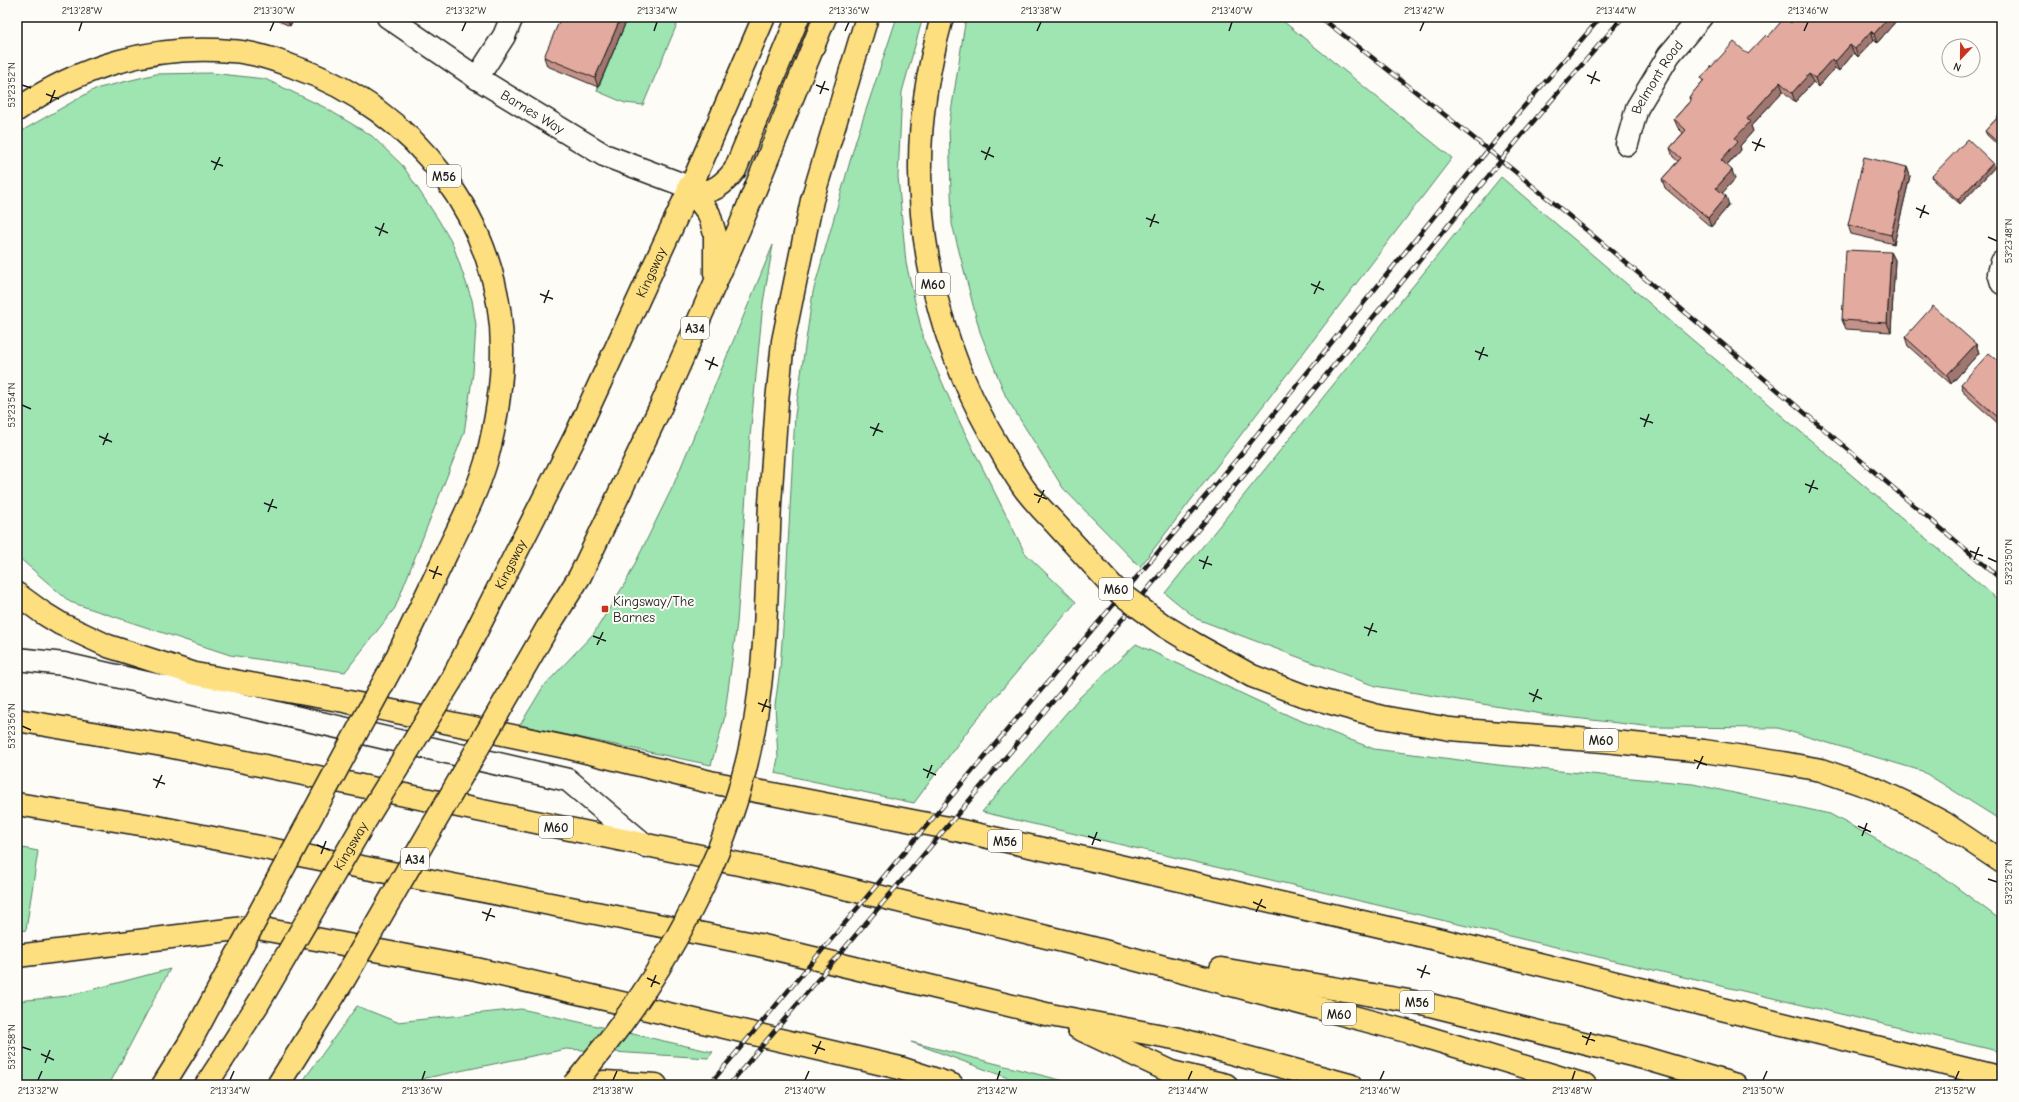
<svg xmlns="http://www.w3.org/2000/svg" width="2019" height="1102" font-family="'Comic Neue',sans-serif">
  <rect width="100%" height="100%" fill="#fdfcf7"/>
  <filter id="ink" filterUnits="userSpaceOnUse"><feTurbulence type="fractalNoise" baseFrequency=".025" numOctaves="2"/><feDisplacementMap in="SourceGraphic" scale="8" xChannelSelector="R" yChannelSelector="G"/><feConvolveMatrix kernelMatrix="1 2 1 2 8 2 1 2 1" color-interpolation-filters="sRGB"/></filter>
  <g filter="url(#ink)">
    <!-- green -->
    <path fill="#9ee5b2" stroke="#5d8067" d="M 628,17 L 680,17 L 643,105 L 625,103 L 597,91 Z
      M 897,17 L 923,17 L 902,92 L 898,177 L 906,263 L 924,341 L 961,425 L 1025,553 L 1076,602 L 972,725 L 914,803 L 775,773 L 778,758 L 775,705 L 780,669 L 785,601 L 795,415 L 813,292 L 856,140 Z
      M 966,17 L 1278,17 L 1452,158 L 1140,567 L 1063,488 L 1006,397 L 980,332 L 952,224 L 949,125 Z
      M 211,73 L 265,79 L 324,107 L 372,136 L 403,166 L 438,219 L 453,245 L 472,300 L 476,325 L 473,373 L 464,433 L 395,608 L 345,672 L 230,655 L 70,602 L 17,556 L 17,136 L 25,129 L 95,89 L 156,74 Z
      M 1501,177 L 2002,603 L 2002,821 L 1922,771 L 1778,728 L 1653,727 L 1548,715 L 1375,686 L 1197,619 L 1165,593 Z
      M 773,245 L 763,303 L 750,437 L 737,623 L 724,720 L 711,765 L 520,725 L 543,687 L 594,633 L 627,580 L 673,486 Z
      M 1136,644 L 1294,718 L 1374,749 L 1498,765 L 1693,784 L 1830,814 L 1936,872 L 2002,921 L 2002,1052 L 982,812 L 1079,698 Z
      M 17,847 L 38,851 L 26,930 L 17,932 Z
      M 170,969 L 109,1085 L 17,1085 L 17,1001 L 68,996 Z
      M 357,1006 L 397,1022 L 521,1009 L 713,1052 L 708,1058 L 566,1049 L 426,1078 L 414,1085 L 300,1085 Z
      M 911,1042 L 1080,1085 L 1027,1085 Z"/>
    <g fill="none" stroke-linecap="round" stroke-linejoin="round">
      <defs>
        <g id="minor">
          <path id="s1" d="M 388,17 L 477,78 L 604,155 L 689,187"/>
          <path d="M 477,78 L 504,36 L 512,17"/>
          <path id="s2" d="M 1627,144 L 1637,108 L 1669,55 L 1701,17"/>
          <path d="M 2002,262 L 1999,273 L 2002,283"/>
          <path d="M 17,659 L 64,664 L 568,780 L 646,846"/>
        </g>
        <g id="highway">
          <path d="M 942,17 C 929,65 920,114 920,163 C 919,262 947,361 998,446 C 1007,461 1016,478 1027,492 C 1035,502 1044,512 1053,521"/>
          <path d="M 17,110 C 79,66 155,44 231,51 C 253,52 274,59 294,67 C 415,109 503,222 502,352 C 502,389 495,427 486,462 C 477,492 462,521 448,550 C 430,588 412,625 394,663"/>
          <path d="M 689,187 C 693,188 699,190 704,191 C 716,192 729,178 735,170 L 798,17"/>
          <path d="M 689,187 L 709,214 L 715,234 L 715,273"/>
          <path d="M 777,401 L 783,341 L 812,200 L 867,17"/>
          <path d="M 17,594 L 43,613 L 61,624 L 108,646 L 195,674 L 344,701 L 570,748 L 710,782 L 943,827 L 1093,860 L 1445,941 L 2002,1078"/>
          <path d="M 546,630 L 580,576 L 661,406 L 739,229 L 825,17"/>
          <path d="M 1191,642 L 1252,676 L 1302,695 L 1382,717 L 1450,729 L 1604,741 L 1704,751 L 1783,763 L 1821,770 L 1876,789 L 1912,806 L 1944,823 L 2002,862"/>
          <path id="s3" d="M 451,681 L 575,437 L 695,177 L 764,17"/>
          <path d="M 17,720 L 168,746 L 787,874 L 1092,948 L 1406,1031 L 1585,1085"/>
          <path d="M 17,804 L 152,826 L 759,945 L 1050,1015 L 1179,1039 L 1350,1085"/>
          <path d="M 17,956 L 252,927 L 476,969 L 900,1068 L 952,1085"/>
          <path d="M 1221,969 L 1426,1004 L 1644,1058 L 1736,1085"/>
          <path d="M 1078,1028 L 1171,1072 L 1226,1085"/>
          <path d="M 163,1085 L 190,1042"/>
          <path d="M 206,1085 L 221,1062"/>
          <path d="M 581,1085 L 605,1082 L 656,1085"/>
        </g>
      </defs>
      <!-- minor casing -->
      <use href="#minor" stroke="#1c1c1c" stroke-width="25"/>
      <!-- highway casing -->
      <use href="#highway" stroke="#1c1c1c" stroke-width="25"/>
      <!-- minor -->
      <use href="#minor" stroke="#fdfcf7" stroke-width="22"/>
      <!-- highway -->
      <use href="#highway" stroke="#fedf80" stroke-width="22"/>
      <defs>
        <path id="rail" d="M 1320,17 C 1554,197 1777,390 2002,580
          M 709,1085 L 980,762 L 1237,459 L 1514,118 L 1601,17
          M 729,1085 L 1250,468 L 1526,130 L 1623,17"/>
      </defs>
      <!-- rail casing -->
      <use href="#rail" stroke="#1c1c1c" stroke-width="4.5"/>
      <!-- rail -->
      <use href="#rail" stroke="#fdfcf7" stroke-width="3" stroke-dasharray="9" stroke-linecap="butt"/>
      <defs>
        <g id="highway-bridge">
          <path d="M 1053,521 L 1117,591 L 1163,625 L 1191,642"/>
          <path d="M 190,1042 L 394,663"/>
          <path id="s4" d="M 221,1062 L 258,1004 L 364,823 L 451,681"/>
          <path d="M 278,1085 L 345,978 L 546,630"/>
          <path d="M 573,1085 C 584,1073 593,1060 603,1048 C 680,950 742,827 758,702 C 767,637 767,570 770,504 C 772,470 775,435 777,401"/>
        </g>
      </defs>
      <!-- highway-bridge casing -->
      <use href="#highway-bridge" stroke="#1c1c1c" stroke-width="25" stroke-linecap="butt"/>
      <!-- highway-bridge -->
      <use href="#highway-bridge" stroke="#fedf80" stroke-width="22"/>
    </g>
    <!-- wall -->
    <path fill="#c39289" stroke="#1c1c1c" d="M 272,17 L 294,17 L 290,26 L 272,18 Z
      M 628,17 L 598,87 L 547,66 L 544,57 Z
      M 1896,21 L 1877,43 L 1874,40 L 1858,57 L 1854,53 L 1839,71 L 1835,68 L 1818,87 L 1813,82 L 1795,102 L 1783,91 L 1751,126 L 1753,131 L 1740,146 L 1741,150 L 1727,166 L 1735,179 L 1722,193 L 1729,205 L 1711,227 L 1665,188 L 1662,179 L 1678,161 L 1673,157 L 1670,148 L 1683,133 L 1678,128 L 1674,119 L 1690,101 L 1689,97 L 1703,81 L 1701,78 L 1748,54 L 1768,37 L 1791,23 Z
      M 2002,113 L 2002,149 L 1987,135 L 1985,131 Z
      M 1907,167 L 1910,176 L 1894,244 L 1851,234 L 1848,225 Z
      M 1995,167 L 1960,204 L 1934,181 L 1932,176 Z
      M 1891,252 L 1895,260 L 1891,332 L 1846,329 L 1842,320 Z
      M 1905,337 L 1976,344 L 1979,353 L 1951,384 L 1908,346 Z
      M 2002,364 L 2002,427 L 1964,393 L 1961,384 Z"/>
    <!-- shaded-wall -->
    <path fill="#9f776f" stroke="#1c1c1c" d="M 290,17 L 294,17 L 290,26 L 288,22 Z
      M 621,17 L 628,17 L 598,87 L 595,78 Z
      M 1889,17 L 1895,17 L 1896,21 L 1877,43 L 1874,34 Z
      M 1871,31 L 1874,40 L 1858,57 L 1855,49 Z
      M 1850,45 L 1854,53 L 1839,71 L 1835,62 Z
      M 1832,59 L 1835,68 L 1818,87 L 1815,78 Z
      M 1809,74 L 1813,82 L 1795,102 L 1792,93 Z
      M 1780,82 L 1783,91 L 1751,126 L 1753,131 L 1740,146 L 1741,150 L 1724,169 L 1721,160 L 1747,119 Z
      M 1993,163 L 1995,167 L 1960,204 L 1958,200 Z
      M 1907,167 L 1910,176 L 1894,244 L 1891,235 Z
      M 1732,170 L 1735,179 L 1719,197 L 1716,188 Z
      M 1726,196 L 1729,205 L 1711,227 L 1708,218 Z
      M 1891,252 L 1895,260 L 1891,332 L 1887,323 Z
      M 1976,344 L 1979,353 L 1951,384 L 1947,375 Z"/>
    <!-- building -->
    <path fill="#e3aa9f" stroke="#1c1c1c" d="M 278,17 L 290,17 L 288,22 Z
      M 561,17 L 621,17 L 595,78 L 544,57 Z
      M 1785,17 L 1791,23 L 1796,17 L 1889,17 L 1874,34 L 1871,31 L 1855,49 L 1850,45 L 1835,62 L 1832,59 L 1815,78 L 1809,74 L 1792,93 L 1780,82 L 1747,119 L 1750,122 L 1735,138 L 1738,141 L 1721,160 L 1732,170 L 1716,188 L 1726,196 L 1708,218 L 1662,179 L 1681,158 L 1670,148 L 1686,130 L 1674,119 L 1692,99 L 1689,97 L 1704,80 L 1701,78 L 1734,42 L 1748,54 L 1766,35 L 1768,37 Z
      M 2002,113 L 2002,146 L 1985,131 Z
      M 1968,139 L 1993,163 L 1958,200 L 1932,176 Z
      M 1864,157 L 1907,167 L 1891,235 L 1848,225 Z
      M 1846,250 L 1891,252 L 1887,323 L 1842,320 Z
      M 1933,306 L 1976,344 L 1947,375 L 1905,337 Z
      M 1989,353 L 2002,364 L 2002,421 L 1961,384 Z"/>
  </g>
  <!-- ticks -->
  <path fill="none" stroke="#1c1c1c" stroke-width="1.5" d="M 79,31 L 82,22M 270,31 L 274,22M 462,31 L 466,22M 654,31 L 657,22M 845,31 L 849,22M 1037,31 L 1041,22M 1229,31 L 1232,22M 1420,31 L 1424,22M 1612,31 L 1616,22M 1804,31 L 1808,22M 1587,75 L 1600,81M 1591,84 L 1596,71M 22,85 L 31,88M 816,85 L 829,90M 46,94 L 59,99M 820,94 L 825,81M 50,103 L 55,90M 1752,142 L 1765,147M 981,151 L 994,157M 1755,151 L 1761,138M 985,160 L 990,147M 211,161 L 223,166M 214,170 L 220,157M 1916,208 L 1929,214M 1146,218 L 1159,223M 1920,218 L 1925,205M 375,227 L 388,233M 1150,227 L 1155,214M 379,236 L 384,223M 1988,237 L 1997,241M 1311,284 L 1324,290M 540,294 L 553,299M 1314,294 L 1320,281M 544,303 L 549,290M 1475,351 L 1488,356M 705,360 L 718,366M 1479,360 L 1484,347M 709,370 L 714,357M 22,405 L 31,409M 1640,418 L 1653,423M 870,427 L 883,432M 1644,427 L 1649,414M 99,436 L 112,442M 873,436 L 879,423M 103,445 L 108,433M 1805,484 L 1818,489M 1809,493 L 1814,480M 1034,494 L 1047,499M 264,503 L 277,508M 1038,503 L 1044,490M 268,512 L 273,499M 1970,551 L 1983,556M 1988,558 L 1997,562M 1199,560 L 1212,565M 1974,560 L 1979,547M 1203,569 L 1208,556M 429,570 L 442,575M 433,579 L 438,566M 1364,627 L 1377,632M 593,636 L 606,641M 1368,636 L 1373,623M 597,645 L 603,632M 1529,693 L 1542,699M 1533,702 L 1538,689M 758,703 L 771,708M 762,712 L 767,699M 22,726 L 31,730M 1694,760 L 1707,765M 923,769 L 936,775M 1697,769 L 1703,756M 927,778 L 932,765M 153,779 L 165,784M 156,788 L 162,775M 1858,826 L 1871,832M 1088,836 L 1101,841M 1862,836 L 1867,823M 317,845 L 330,850M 1092,845 L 1097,832M 321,854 L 326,841M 1988,879 L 1997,882M 1253,902 L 1266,908M 482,912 L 495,917M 1256,912 L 1262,899M 486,921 L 491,908M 1417,969 L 1430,974M 647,978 L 660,984M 1421,978 L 1426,965M 651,987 L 656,975M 1582,1036 L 1595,1041M 812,1045 L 825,1050M 1586,1045 L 1591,1032M 22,1047 L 31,1050M 41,1054 L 54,1060M 815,1054 L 821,1041M 45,1063 L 50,1050M 38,1080 L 42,1071M 230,1080 L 234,1071M 422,1080 L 425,1071M 613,1080 L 617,1071M 805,1080 L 809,1071M 997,1080 L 1000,1071M 1188,1080 L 1192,1071M 1380,1080 L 1384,1071M 1572,1080 L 1575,1071M 1763,1080 L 1767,1071M 1955,1080 L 1959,1071"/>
  <!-- markers -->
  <rect fill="#c8321e" stroke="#fdfcf7" stroke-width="1.5" x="601" y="605" width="8" height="8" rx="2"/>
  <g text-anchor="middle" stroke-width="4" stroke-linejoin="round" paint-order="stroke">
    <!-- shield labels -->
    <g fill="#fdfcf7" stroke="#605f5e" stroke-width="1">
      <rect x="427" y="165" width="34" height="22" rx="3"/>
      <rect x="916" y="273" width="34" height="22" rx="3"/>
      <rect x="681" y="317" width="28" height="22" rx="3"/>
      <rect x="1099" y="578" width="34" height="22" rx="3"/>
      <rect x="1584" y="729" width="34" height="22" rx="3"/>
      <rect x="539" y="816" width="34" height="22" rx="3"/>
      <rect x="988" y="830" width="34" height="22" rx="3"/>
      <rect x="401" y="848" width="28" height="22" rx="3"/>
      <rect x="1400" y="991" width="34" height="22" rx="3"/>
      <rect x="1322" y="1003" width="34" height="22" rx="3"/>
    </g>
    <g font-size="13" font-weight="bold" fill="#1c1c1c">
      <text x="444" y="181">M56</text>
      <text x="933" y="289">M60</text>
      <text x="695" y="333">A34</text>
      <text x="1116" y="594">M60</text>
      <text x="1601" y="745">M60</text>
      <text x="556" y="832">M60</text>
      <text x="1005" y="846">M56</text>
      <text x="415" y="864">A34</text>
      <text x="1417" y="1007">M56</text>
      <text x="1339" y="1019">M60</text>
    </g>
    <!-- street labels -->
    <g font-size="14" fill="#1c1c1c" stroke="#fdfcf7">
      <text dy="5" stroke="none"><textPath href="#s2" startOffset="74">Belmont Road</textPath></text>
      <text dy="5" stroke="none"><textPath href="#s1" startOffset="173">Barnes Way</textPath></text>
      <text dy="5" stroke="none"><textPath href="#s3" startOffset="455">Kingsway</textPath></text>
      <text dy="5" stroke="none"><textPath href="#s3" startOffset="131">Kingsway</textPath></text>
      <text dy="5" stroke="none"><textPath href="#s4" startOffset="252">Kingsway</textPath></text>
    </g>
    <!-- poi labels -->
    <g font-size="14" fill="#1c1c1c" stroke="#fdfcf7" text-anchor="start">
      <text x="613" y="606">Kingsway/The<tspan x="613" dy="16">Barnes</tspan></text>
    </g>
  </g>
  <!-- margin -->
  <rect width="2019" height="1102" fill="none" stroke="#fdfcf7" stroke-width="44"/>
  <!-- north arrow -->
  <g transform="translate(1961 58) rotate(202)"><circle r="19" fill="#fdfcf7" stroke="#a3a29f"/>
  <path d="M0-3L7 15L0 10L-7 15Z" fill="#c8321e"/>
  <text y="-6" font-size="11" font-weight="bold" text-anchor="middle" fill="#1c1c1c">N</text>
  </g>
  <rect x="22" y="22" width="1975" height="1058" fill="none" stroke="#1c1c1c" stroke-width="1.5"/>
  <g font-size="10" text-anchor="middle" fill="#1c1c1c">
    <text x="82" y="14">2°13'28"W</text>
    <text x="274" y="14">2°13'30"W</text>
    <text x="466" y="14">2°13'32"W</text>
    <text x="657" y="14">2°13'34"W</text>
    <text x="849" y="14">2°13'36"W</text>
    <text x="1041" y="14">2°13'38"W</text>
    <text x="1232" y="14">2°13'40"W</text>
    <text x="1424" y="14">2°13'42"W</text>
    <text x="1616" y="14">2°13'44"W</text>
    <text x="1808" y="14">2°13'46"W</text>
    <text transform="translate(11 85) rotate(-90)" y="4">53°23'52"N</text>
    <text transform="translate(2008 241) rotate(-90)" y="4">53°23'48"N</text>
    <text transform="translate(11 405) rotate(-90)" y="4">53°23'54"N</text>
    <text transform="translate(2008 562) rotate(-90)" y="4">53°23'50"N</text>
    <text transform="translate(11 726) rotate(-90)" y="4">53°23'56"N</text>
    <text transform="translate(2008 882) rotate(-90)" y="4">53°23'52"N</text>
    <text transform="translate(11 1047) rotate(-90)" y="4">53°23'58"N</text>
    <text x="38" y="1094">2°13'32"W</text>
    <text x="230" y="1094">2°13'34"W</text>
    <text x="422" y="1094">2°13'36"W</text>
    <text x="613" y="1094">2°13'38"W</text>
    <text x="805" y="1094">2°13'40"W</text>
    <text x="997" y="1094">2°13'42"W</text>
    <text x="1188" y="1094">2°13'44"W</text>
    <text x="1380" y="1094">2°13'46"W</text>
    <text x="1572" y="1094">2°13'48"W</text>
    <text x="1763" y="1094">2°13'50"W</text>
    <text x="1955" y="1094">2°13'52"W</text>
  </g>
</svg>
